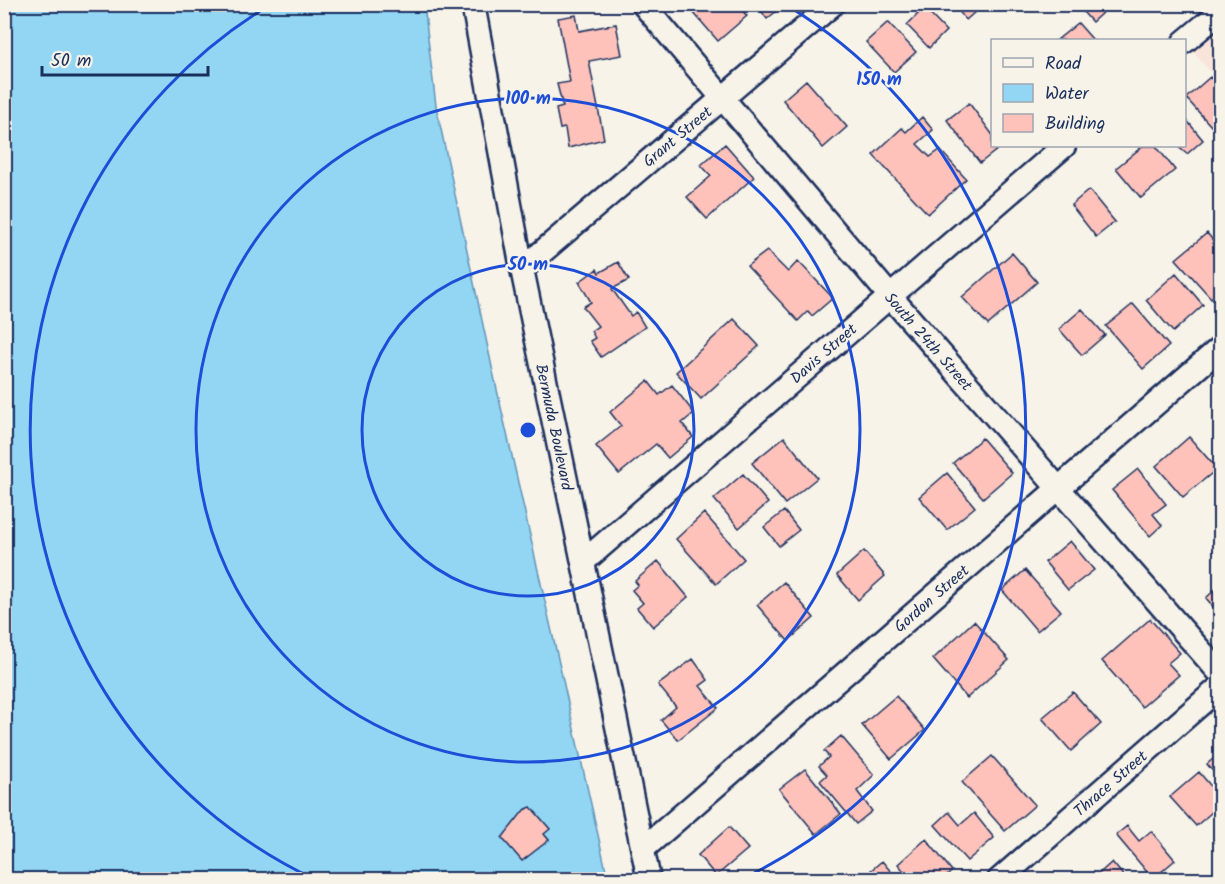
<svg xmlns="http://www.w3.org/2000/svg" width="1225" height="884" font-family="Kalam,sans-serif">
  <rect width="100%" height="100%" fill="#f7f3e8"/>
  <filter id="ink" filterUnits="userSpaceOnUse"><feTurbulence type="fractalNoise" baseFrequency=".0167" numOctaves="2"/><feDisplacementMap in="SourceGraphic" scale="12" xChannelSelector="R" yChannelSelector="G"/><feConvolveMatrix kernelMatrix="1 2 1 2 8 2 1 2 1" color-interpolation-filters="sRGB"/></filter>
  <g filter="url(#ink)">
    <!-- built -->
    <path fill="#f9e4da" d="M 1220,13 L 1220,83 L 1185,43 Z"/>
    <!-- water -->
    <path fill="#92d6f4" stroke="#6293b8" stroke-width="1.5" d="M 5,5 L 424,5 L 436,106 L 495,381 L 608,879 L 5,880 Z"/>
    <!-- building -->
    <path fill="#fec2ba" stroke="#1b2f5e" stroke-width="1.5" d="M 686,4 L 737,4 L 747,16 L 718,41 Z
      M 756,4 L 785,4 L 767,19 Z
      M 953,4 L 984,4 L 966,20 Z
      M 1076,4 L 1112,4 L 1092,22 Z
      M 924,8 L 946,31 L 929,48 L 907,25 Z
      M 576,15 L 579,31 L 616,24 L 622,55 L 589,61 L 604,139 L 568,148 L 565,128 L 560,129 L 556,109 L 563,107 L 557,84 L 570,82 L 558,18 Z
      M 888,22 L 916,52 L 894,72 L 866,42 Z
      M 1078,23 L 1093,40 L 1057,40 Z
      M 1210,77 L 1220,88 L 1220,136 L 1186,98 Z
      M 806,80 L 847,127 L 823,148 L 783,100 Z
      M 969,103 L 992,134 L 992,146 L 1002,146 L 980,163 L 947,120 Z
      M 922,117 L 933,130 L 917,144 L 930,157 L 940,150 L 966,179 L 928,214 L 873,155 L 902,128 L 906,132 Z
      M 1184,117 L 1203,140 L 1187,154 L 1177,146 L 1184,146 Z
      M 725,144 L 754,177 L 707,219 L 687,197 L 711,176 L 701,165 Z
      M 1143,146 L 1156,146 L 1175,170 L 1141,198 L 1116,168 Z
      M 1089,190 L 1115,222 L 1096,237 L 1071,205 Z
      M 1207,233 L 1220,249 L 1220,290 L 1211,298 L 1176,259 Z
      M 767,251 L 788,272 L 798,261 L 833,298 L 812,316 L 808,311 L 798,321 L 747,266 Z
      M 1012,253 L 1037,282 L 988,325 L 962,297 Z
      M 618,262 L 629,280 L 612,289 L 631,316 L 636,312 L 645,327 L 601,357 L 590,341 L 595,338 L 591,331 L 598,326 L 583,307 L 591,302 L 579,282 L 597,269 L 599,273 Z
      M 1176,273 L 1203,305 L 1173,332 L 1146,300 Z
      M 1133,304 L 1169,346 L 1143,369 L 1106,326 Z
      M 1082,309 L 1105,335 L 1082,355 L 1059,329 Z
      M 734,319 L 759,346 L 701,399 L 676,372 Z
      M 648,381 L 659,395 L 672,385 L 694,413 L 682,423 L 693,437 L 668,458 L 656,444 L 619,474 L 596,446 L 621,426 L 610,412 Z
      M 784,437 L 817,478 L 785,504 L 752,463 Z
      M 1189,437 L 1217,469 L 1183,497 L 1156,466 Z
      M 982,438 L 1012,473 L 983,498 L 953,463 Z
      M 1138,469 L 1166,504 L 1153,514 L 1162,525 L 1150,536 L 1112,490 Z
      M 947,473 L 975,507 L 947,530 L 919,497 Z
      M 743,474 L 768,503 L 739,528 L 714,499 Z
      M 784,511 L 799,530 L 779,546 L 764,527 Z
      M 704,513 L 744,559 L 716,584 L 676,539 Z
      M 1070,541 L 1094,570 L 1068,590 L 1045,562 Z
      M 864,551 L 885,576 L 858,600 L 837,575 Z
      M 658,561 L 688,597 L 653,627 L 637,608 L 643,603 L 632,590 L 638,585 L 635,581 Z
      M 1025,570 L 1061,611 L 1037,631 L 1002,590 Z
      M 784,582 L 814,618 L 788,641 L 757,605 Z
      M 1220,585 L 1220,615 L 1206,598 Z
      M 1150,619 L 1180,653 L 1168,663 L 1179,675 L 1142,707 L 1102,661 Z
      M 974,621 L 1009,660 L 967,698 L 933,659 Z
      M 693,659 L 708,680 L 700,686 L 718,708 L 678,740 L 661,720 L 676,707 L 658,685 Z
      M 1073,692 L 1101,724 L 1071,751 L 1042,718 Z
      M 896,696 L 925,730 L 891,759 L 862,725 Z
      M 841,736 L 874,775 L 857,791 L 872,811 L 856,824 L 820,781 L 827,775 L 819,766 L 829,757 L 824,751 Z
      M 1220,753 L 1220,780 L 1207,764 Z
      M 992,756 L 1035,805 L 1005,831 L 962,782 Z
      M 805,769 L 841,814 L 816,834 L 779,789 Z
      M 1199,772 L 1220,797 L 1220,805 L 1196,826 L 1170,797 Z
      M 531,807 L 550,829 L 544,834 L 549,840 L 522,861 L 502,838 L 524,810 Z
      M 949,812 L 960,825 L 974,813 L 994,838 L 967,861 L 935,825 Z
      M 1127,826 L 1139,841 L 1151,831 L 1175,860 L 1153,879 L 1116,835 Z
      M 729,827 L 748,849 L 716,876 L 698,855 Z
      M 926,839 L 952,871 L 943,880 L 911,880 L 898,864 Z
      M 882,861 L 898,880 L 867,880 L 864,876 Z
      M 1112,862 L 1127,880 L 1092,880 Z"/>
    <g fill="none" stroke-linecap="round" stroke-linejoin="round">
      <defs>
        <path id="minor" d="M 473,4 L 522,269 L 649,880
          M 643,4 L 889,295 L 1220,673
          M 1184,42 L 1220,12
          M 522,269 L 833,4
          M 583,562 L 1064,146
          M 643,849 L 1220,348
          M 999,880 L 1220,687"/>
      </defs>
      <!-- minor casing -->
      <use href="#minor" stroke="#1b2f5e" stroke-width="27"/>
      <!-- minor -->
      <use href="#minor" stroke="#f7f3e8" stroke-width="22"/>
    </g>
  </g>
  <!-- distance rings -->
  <g fill="none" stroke="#1d4ed8" stroke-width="3">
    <circle cx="528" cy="430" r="166"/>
    <circle cx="528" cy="430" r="332"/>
    <path d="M314 879A497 497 0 0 1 268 6M788 6A497 497 0 0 1 742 879"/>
  </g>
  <g text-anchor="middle" stroke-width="5" stroke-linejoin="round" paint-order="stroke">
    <!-- street labels -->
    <g font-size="16" fill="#1b2f5e" stroke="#f7f3e8">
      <text transform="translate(677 136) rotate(-40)" y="6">Grant Street</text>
      <text transform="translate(929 341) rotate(49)" y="6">South 24th Street</text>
      <text transform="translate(823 353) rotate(-41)" y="6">Davis Street</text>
      <text transform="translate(555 427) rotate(78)" y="6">Bermuda Boulevard</text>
      <text transform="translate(931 598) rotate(-41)" y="6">Gordon Street</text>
      <text transform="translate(1110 783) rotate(-41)" y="6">Thrace Street</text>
    </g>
  </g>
  <circle cx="528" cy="430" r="9" fill="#1d4ed8" stroke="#f7f3e8" stroke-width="3"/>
  <g font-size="18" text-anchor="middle" font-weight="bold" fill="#1d4ed8" stroke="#f7f3e8" stroke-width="5" stroke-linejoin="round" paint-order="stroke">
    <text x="879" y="85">150 m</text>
    <text x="528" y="104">100 m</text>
    <text x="528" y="270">50 m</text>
  </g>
  <!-- margin -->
  <rect width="1225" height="884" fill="none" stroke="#f7f3e8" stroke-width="24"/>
  <rect x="12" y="12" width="1201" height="860" fill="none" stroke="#1b2f5e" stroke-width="2" filter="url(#ink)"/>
  <!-- legend -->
  <rect x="991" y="39" width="195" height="108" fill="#f7f3e8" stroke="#9fa5b1" stroke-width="1.5"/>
  <rect x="1003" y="58" width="30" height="9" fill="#f7f3e8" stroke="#9fa5b1" stroke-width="1.5"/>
  <text x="1045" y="69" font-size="18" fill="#1b2f5e">Road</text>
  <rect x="1003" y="84" width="30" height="18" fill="#92d6f4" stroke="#9fa5b1" stroke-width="1.5"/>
  <text x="1045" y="99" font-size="18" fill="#1b2f5e">Water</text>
  <rect x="1003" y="114" width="30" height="18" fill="#fec2ba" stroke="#9fa5b1" stroke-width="1.5"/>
  <text x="1045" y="129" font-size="18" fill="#1b2f5e">Building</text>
  <!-- scale -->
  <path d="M42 66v9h166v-9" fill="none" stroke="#1b2f5e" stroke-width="3"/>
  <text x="51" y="66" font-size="18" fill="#1b2f5e" stroke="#f7f3e8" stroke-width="4.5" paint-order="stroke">50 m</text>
</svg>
